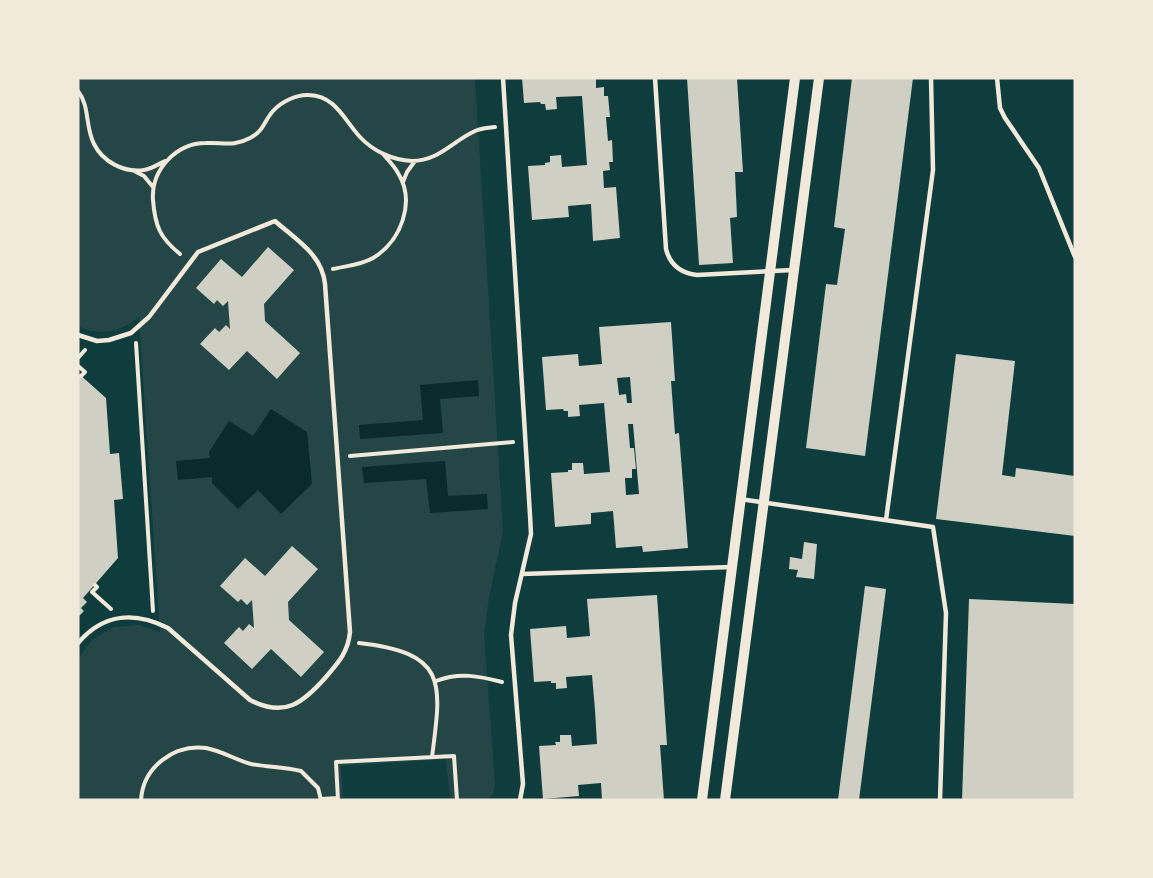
<svg xmlns="http://www.w3.org/2000/svg" width="1153" height="878" font-family="'Golos Text',sans-serif">
  <rect width="100%" height="100%" fill="#0f3d3e"/>
  <!-- green -->
  <path fill="#244646" d="M 78,78 L 475,78 L 503,532 L 489,597 L 484,635 L 495,784 L 493,794 L 487,800 L 450,800 L 446,759 L 341,766 L 343,800 L 80,800 L 78,770 L 78,659 L 92,640 L 114,627 L 139,625 L 160,632 L 139,317 C 120,332 101,337 78,326 Z"/>
  <!-- water -->
  <path fill="#0a2a2b" d="M 478,380 L 479,396 L 440,399 L 443,433 L 360,439 L 359,425 L 423,420 L 420,385 Z
    M 271,409 L 307,432 L 312,484 L 281,514 L 258,490 L 238,509 L 212,483 L 212,477 L 178,480 L 176,461 L 210,458 L 209,452 L 229,421 L 253,436 Z
    M 445,461 L 448,496 L 487,494 L 488,509 L 430,513 L 426,479 L 364,483 L 362,467 Z"/>
  <!-- building -->
  <path fill="#cfcfc3" fill-rule="evenodd" d="M 522,78 L 596,78 L 596,88 L 604,87 L 604,96 L 608,96 L 610,117 L 606,117 L 608,141 L 612,140 L 613,162 L 609,162 L 610,170 L 603,171 L 604,188 L 616,187 L 620,238 L 593,241 L 591,204 L 568,206 L 569,217 L 532,220 L 528,166 L 545,165 L 545,163 L 550,162 L 550,156 L 561,155 L 562,167 L 587,165 L 582,96 L 556,97 L 557,109 L 546,110 L 545,104 L 541,104 L 540,102 L 524,103 Z
    M 687,78 L 737,78 L 743,172 L 735,172 L 737,217 L 730,218 L 733,263 L 699,265 Z
    M 852,78 L 913,78 L 865,456 L 806,448 L 826,284 L 837,285 L 845,229 L 834,227 Z
    M 268,247 L 294,270 L 264,304 L 265,321 L 300,353 L 277,379 L 247,351 L 229,370 L 200,344 L 215,328 L 219,332 L 226,325 L 230,329 L 228,301 L 223,306 L 217,300 L 214,304 L 196,288 L 221,259 L 242,277 Z
    M 671,322 L 675,381 L 671,381 L 675,434 L 679,433 L 688,548 L 643,552 L 642,546 L 616,548 L 613,511 L 591,513 L 591,524 L 555,527 L 551,473 L 568,472 L 568,470 L 572,470 L 572,463 L 583,463 L 584,474 L 610,472 L 607,438 L 604,403 L 579,405 L 580,416 L 568,417 L 568,411 L 564,411 L 563,409 L 546,410 L 542,357 L 578,354 L 579,366 L 602,364 L 599,327 ZM 630,377 L 632,403 L 627,403 L 626,394 L 619,395 L 617,378 ZM 628,424 L 633,424 L 639,494 L 626,495 L 625,478 L 632,478 L 632,469 L 636,469 L 634,448 L 630,448 Z
    M 956,354 L 1015,361 L 1002,475 L 1015,477 L 1016,468 L 1075,476 L 1075,536 L 936,519 Z
    M 78,373 L 106,398 L 110,454 L 119,453 L 123,499 L 114,500 L 118,558 L 83,598 L 87,602 L 81,608 L 84,611 L 78,617 Z
    M 804,542 L 817,544 L 814,579 L 796,577 L 798,570 L 789,569 L 790,557 L 802,559 Z
    M 292,546 L 318,569 L 288,602 L 289,620 L 324,652 L 301,677 L 271,649 L 252,669 L 224,643 L 239,627 L 243,631 L 249,624 L 254,628 L 252,600 L 247,605 L 241,599 L 238,602 L 220,586 L 245,558 L 265,576 Z
    M 865,586 L 886,589 L 859,800 L 838,800 Z
    M 657,595 L 667,745 L 660,745 L 664,800 L 602,800 L 601,783 L 578,785 L 579,796 L 543,799 L 539,746 L 556,745 L 555,742 L 560,742 L 560,735 L 571,735 L 572,746 L 597,744 L 595,710 L 592,675 L 566,677 L 567,688 L 556,689 L 556,683 L 551,683 L 551,681 L 534,682 L 530,629 L 566,626 L 567,638 L 590,636 L 587,599 Z
    M 969,599 L 1075,604 L 1075,800 L 962,800 Z"/>
  <g fill="none" stroke-linecap="round" stroke-linejoin="round">
    <!-- path -->
    <path stroke="#f1e9da" stroke-width="4" d="M 78,91 C 90,106 85,127 94,144 C 103,162 124,173 144,170 C 151,169 159,164 165,161
      M 134,171 L 144,176 L 153,187
      M 403,182 L 407,172 L 415,161
      M 180,254 C 160,238 155,226 153,200 C 151,170 176,143 206,143 C 222,142 234,147 250,138 C 264,131 264,121 273,111 C 281,102 297,94 309,95 C 336,96 344,120 360,137 C 373,151 392,160 412,161 C 438,161 452,142 473,132 C 480,128 488,128 495,127
      M 333,269 C 346,266 361,265 373,258 C 401,241 416,202 398,173 C 395,167 389,161 384,155
      M 136,343 L 153,611
      M 78,358 L 85,350
      M 78,366 L 85,372 L 81,376
      M 350,456 L 513,442
      M 95,585 L 97,587 L 92,592 L 111,609
      M 359,643 C 447,653 442,681 432,757
      M 436,681 C 459,672 479,676 502,682
      M 321,799 L 338,798
      M 141,800 C 143,767 174,744 206,748 C 222,751 236,760 251,764 C 267,767 284,767 301,771 L 318,788 L 321,800
      M 338,800 L 336,762 L 454,756 L 457,800"/>
    <!-- service -->
    <path stroke="#f1e9da" stroke-width="4.5" d="M 503,78 L 530,515 L 531,534 L 515,603 L 511,635 L 523,784 L 520,800
      M 655,78 L 666,249 C 670,265 680,273 697,275 L 793,270
      M 997,78 L 1000,108 L 1005,118 L 1039,168 L 1075,257
      M 78,335 L 97,341 L 109,340 L 131,333 L 149,317 L 198,252 L 275,221 C 296,240 322,254 325,284 L 350,632 C 348,652 339,662 326,677 C 303,703 285,718 250,700 L 168,628 C 134,611 104,613 78,643
      M 740,499 L 933,527 L 946,613 L 940,800
      M 886,520 L 933,170 L 931,78
      M 522,574 L 732,567"/>
    <!-- tertiary -->
    <path stroke="#f1e9da" stroke-width="10" d="M 702,800 L 795,78
      M 725,800 L 819,78"/>
  </g>
  <!-- border -->
  <rect width="1153" height="878" fill="none" stroke="#f1e9da" stroke-width="159"/>
</svg>
